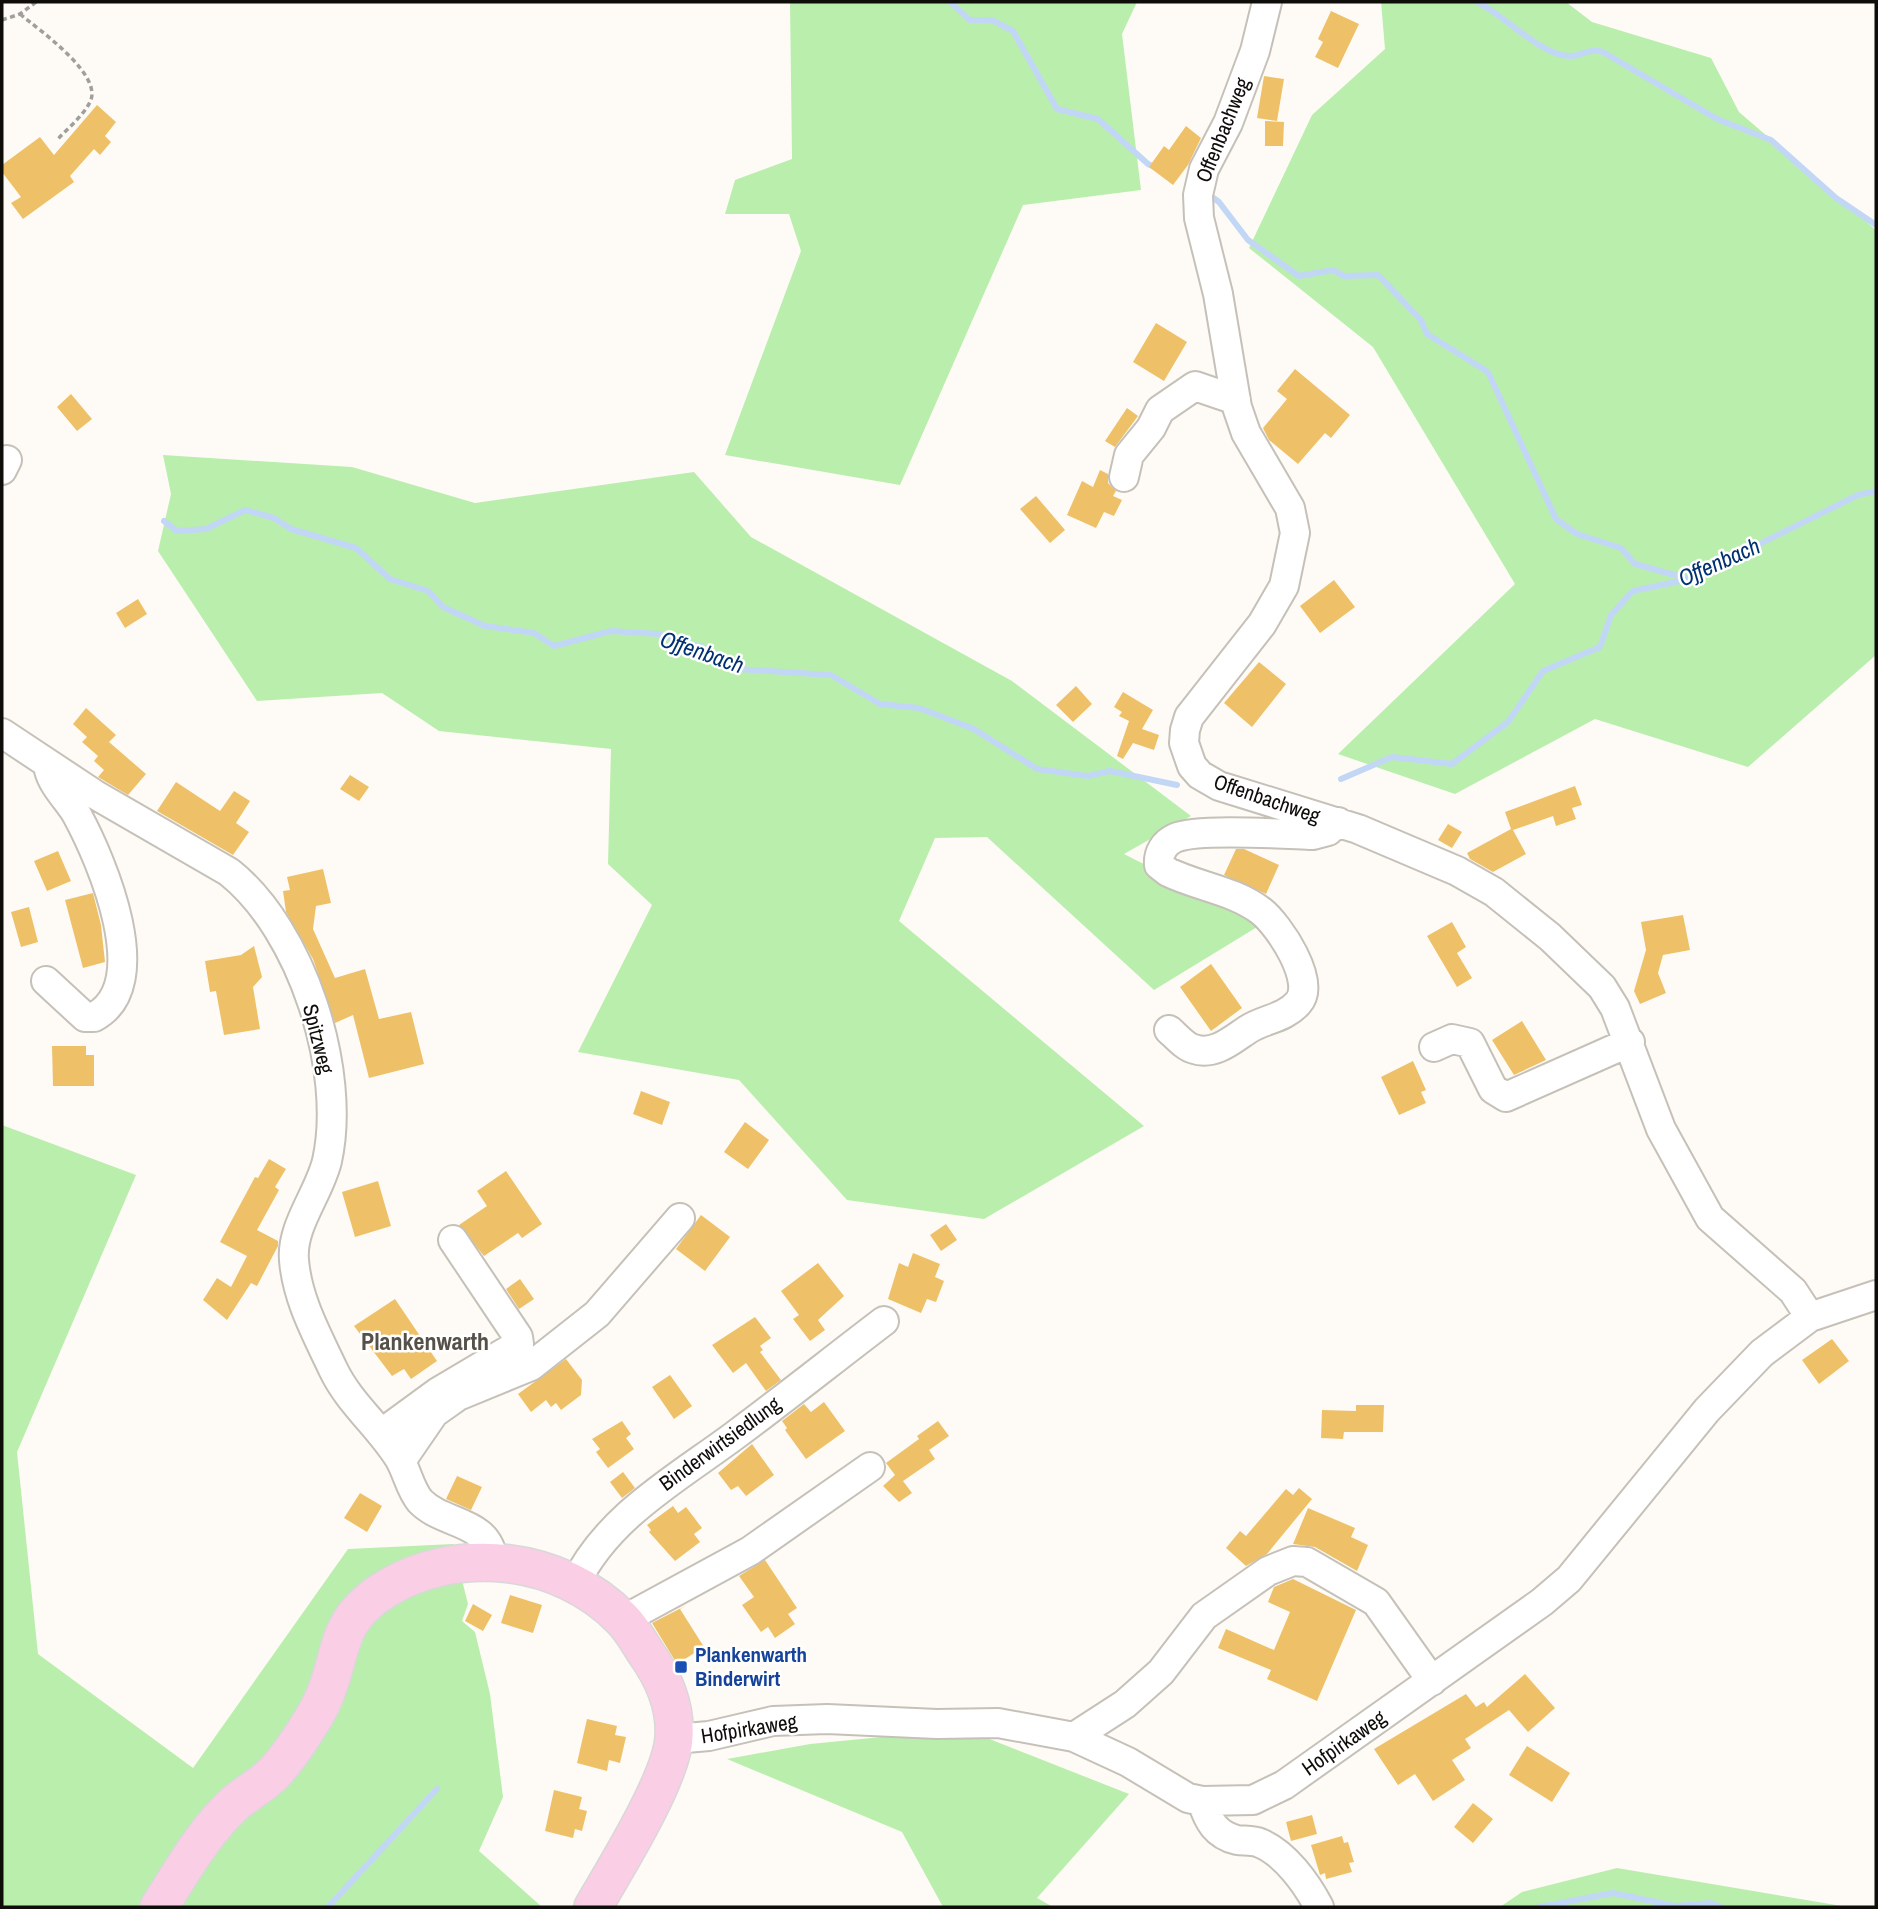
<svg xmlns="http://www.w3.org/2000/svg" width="1878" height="1909" font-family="'Archivo Narrow',sans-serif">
  <rect width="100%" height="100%" fill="#fefbf6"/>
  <!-- green -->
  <path fill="#baeead" d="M 790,2 L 1137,2 L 1122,34 L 1141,190 L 1023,205 L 900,485 L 725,455 L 801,251 L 789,214 L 725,214 L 735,180 L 792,159 Z
    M 1381,2 L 1566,2 L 1592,22 L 1711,58 L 1739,112 L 1876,230 L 1876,655 L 1748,767 L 1595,719 L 1455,794 L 1338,754 L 1515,584 L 1373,347 L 1249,248 L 1312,115 L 1385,49 Z
    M 163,455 L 352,467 L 475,503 L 694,472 L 751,537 L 1012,681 L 1191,816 L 1124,854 L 1262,924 L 1154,990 L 987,837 L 935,838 L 899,921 L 1144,1126 L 984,1219 L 847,1200 L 739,1080 L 578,1052 L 652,905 L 608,864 L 611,749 L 439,731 L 382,693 L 257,701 L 158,551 L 171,494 Z
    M 2,1125 L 136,1175 L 17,1452 L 38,1654 L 193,1768 L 348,1549 L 453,1544 L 468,1604 L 462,1621 L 475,1632 L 490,1694 L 503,1797 L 479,1851 L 542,1907 L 2,1907 Z
    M 964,1729 L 1129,1794 L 1037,1898 L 1053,1907 L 943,1907 L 902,1832 L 727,1759 L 810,1744 Z
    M 1617,1868 L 1848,1907 L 1500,1907 L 1522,1892 Z"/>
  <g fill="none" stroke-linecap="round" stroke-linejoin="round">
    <!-- stream -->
    <path stroke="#c2d7f5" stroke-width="6" d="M 950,2 L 970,20 L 992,20 L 1013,31 L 1057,109 L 1098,119 L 1148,164 L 1157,168
      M 1477,2 C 1505,15 1541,57 1572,56 C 1585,55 1587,48 1603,52 L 1717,119 L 1771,140 L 1836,198 L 1876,225
      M 1208,194 L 1219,202 L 1248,240 L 1299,276 L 1333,270 L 1344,276 L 1378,275 L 1421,320 L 1427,334 L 1488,372 L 1556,519 L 1577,534 L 1621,548 L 1635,564 L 1689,579
      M 164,521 L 177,531 L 206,529 L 245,510 L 274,518 L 291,529 L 356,548 L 390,579 L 428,591 L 443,607 L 485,626 L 534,633 L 554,646 L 611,631 L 659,634 L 709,649 L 738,669 L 831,675 L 880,704 L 919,708 L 974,729 L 1037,769 L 1088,776 L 1110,771 L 1177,785
      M 1341,779 L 1392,757 L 1452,764 L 1508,722 L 1543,671 L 1600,647 L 1611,615 L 1633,591 L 1689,579 L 1858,495 L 1876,491
      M 328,1907 L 437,1789
      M 1539,1907 L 1613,1893 L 1675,1906 L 1711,1903 L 1721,1907"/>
  </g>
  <!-- building -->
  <path fill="#eec168" d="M 1331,11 L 1359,24 L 1338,68 L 1315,57 L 1323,42 L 1318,39 Z
    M 1264,76 L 1284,79 L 1277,121 L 1257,118 Z
    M 97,105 L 116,122 L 105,136 L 111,142 L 100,155 L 94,149 L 70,176 L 74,182 L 23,219 L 11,203 L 21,197 L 2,172 L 2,165 L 40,137 L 54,155 Z
    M 1265,121 L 1284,122 L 1283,146 L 1265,146 Z
    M 1186,126 L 1201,138 L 1188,165 L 1173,185 L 1149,167 L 1164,146 L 1169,150 Z
    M 1156,323 L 1187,342 L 1164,381 L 1133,362 Z
    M 1295,369 L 1350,415 L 1331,438 L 1325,433 L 1298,464 L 1269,440 L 1263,428 L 1287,399 L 1277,391 Z
    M 71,394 L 92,419 L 77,431 L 57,407 Z
    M 1127,408 L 1138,416 L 1115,447 L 1105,441 Z
    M 1100,470 L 1108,474 L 1108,483 L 1116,491 L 1113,496 L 1122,500 L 1114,516 L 1104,512 L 1096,528 L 1067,515 L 1082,481 L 1093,487 Z
    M 1036,496 L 1065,530 L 1050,543 L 1020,509 Z
    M 1334,580 L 1355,607 L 1320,633 L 1300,606 Z
    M 138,599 L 147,614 L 125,628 L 116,613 Z
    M 1259,662 L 1286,684 L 1252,727 L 1224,703 Z
    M 1076,686 L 1092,704 L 1073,722 L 1056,705 Z
    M 1123,692 L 1153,710 L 1142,729 L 1159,735 L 1154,750 L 1133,743 L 1123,759 L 1117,756 L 1129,721 L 1119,716 L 1122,712 L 1114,707 Z
    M 86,708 L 116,735 L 109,742 L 146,774 L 128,795 L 98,777 L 104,770 L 94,761 L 98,756 L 82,742 L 87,737 L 73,724 Z
    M 350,775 L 369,787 L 359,801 L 340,789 Z
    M 176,782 L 220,811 L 234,791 L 250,801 L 236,823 L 249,832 L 233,855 L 157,811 Z
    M 1575,786 L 1582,805 L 1572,808 L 1576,819 L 1556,826 L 1553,816 L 1513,830 L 1526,854 L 1493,872 L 1470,859 L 1467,853 L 1511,829 L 1505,812 Z
    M 1448,824 L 1462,832 L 1452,848 L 1438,840 Z
    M 1236,849 L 1244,849 L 1279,865 L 1266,894 L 1224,875 Z
    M 58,851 L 71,881 L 47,891 L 34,861 Z
    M 323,869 L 331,903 L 316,906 L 313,929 L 335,978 L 365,969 L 379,1019 L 411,1012 L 424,1064 L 369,1078 L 353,1015 L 335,1023 L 313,959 L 286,912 L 283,891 L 290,890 L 287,877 Z
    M 93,893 L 101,925 L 105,962 L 83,968 L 65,900 Z
    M 29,907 L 38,942 L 21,947 L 11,912 Z
    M 1683,915 L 1690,950 L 1663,955 L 1658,973 L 1666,993 L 1640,1004 L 1634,991 L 1646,950 L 1641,922 Z
    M 1452,922 L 1466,947 L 1457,953 L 1472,978 L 1457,987 L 1427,936 Z
    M 254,946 L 262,977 L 253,987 L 260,1029 L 224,1035 L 216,991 L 210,992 L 205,961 L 241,955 Z
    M 1211,964 L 1242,1008 L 1211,1031 L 1180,987 Z
    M 1522,1021 L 1546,1060 L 1514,1075 L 1492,1040 Z
    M 52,1046 L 86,1046 L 86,1055 L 94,1055 L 94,1086 L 53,1086 Z
    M 1413,1061 L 1426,1090 L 1421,1092 L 1426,1103 L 1399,1115 L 1381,1077 Z
    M 641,1091 L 670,1102 L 662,1125 L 633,1114 Z
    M 745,1122 L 769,1140 L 748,1169 L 724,1152 Z
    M 269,1159 L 286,1169 L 275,1187 L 279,1190 L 257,1230 L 278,1241 L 278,1246 L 257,1286 L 251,1283 L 227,1320 L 203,1300 L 217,1278 L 231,1287 L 247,1256 L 220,1242 L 255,1177 L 258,1178 Z
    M 506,1171 L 542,1224 L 522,1238 L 518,1233 L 484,1256 L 459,1225 L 487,1206 L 477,1191 Z
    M 378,1181 L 391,1226 L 355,1237 L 342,1192 Z
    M 701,1215 L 730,1237 L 705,1271 L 676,1249 Z
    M 946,1224 L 957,1240 L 941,1251 L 930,1235 Z
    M 913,1253 L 940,1264 L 935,1277 L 944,1281 L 936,1302 L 927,1299 L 921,1313 L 888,1299 L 899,1263 L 908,1267 Z
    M 818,1263 L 844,1296 L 818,1320 L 825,1330 L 810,1341 L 793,1319 L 799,1315 L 781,1291 Z
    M 520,1279 L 534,1299 L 519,1309 L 506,1289 Z
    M 395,1299 L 437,1361 L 411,1379 L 404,1369 L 392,1376 L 354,1326 Z
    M 755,1317 L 771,1338 L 760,1346 L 763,1350 L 760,1352 L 781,1380 L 766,1391 L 746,1363 L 733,1373 L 712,1345 Z
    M 1832,1339 L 1849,1361 L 1819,1384 L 1802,1360 Z
    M 566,1359 L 582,1380 L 581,1395 L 561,1410 L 556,1403 L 551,1407 L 546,1400 L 531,1412 L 518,1394 Z
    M 670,1375 L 692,1406 L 674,1419 L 652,1387 Z
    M 824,1402 L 845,1431 L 806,1459 L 785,1430 L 787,1428 L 782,1421 L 804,1404 L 811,1412 Z
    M 1356,1405 L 1384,1405 L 1383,1432 L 1344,1432 L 1343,1439 L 1321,1438 L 1322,1410 L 1356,1411 Z
    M 622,1421 L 631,1434 L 626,1438 L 634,1449 L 608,1468 L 596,1452 L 600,1449 L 592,1439 Z
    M 938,1421 L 949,1436 L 929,1450 L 935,1459 L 903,1481 L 912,1493 L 899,1502 L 883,1486 L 895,1475 L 886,1463 L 919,1439 L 917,1436 Z
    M 752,1444 L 774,1475 L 746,1496 L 738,1486 L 731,1490 L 718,1473 Z
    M 623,1472 L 635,1488 L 622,1498 L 610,1482 Z
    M 457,1476 L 482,1487 L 471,1510 L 446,1499 Z
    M 1299,1488 L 1312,1499 L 1267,1554 L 1246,1566 L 1226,1548 L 1240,1531 L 1246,1536 L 1286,1489 L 1293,1495 Z
    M 360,1493 L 382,1506 L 367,1532 L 344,1518 Z
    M 673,1506 L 678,1513 L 686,1507 L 702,1528 L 694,1534 L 700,1542 L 675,1561 L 649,1532 L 651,1530 L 647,1525 Z
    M 1308,1508 L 1355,1528 L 1351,1537 L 1368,1545 L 1357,1571 L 1315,1547 L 1293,1544 Z
    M 765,1560 L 797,1608 L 788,1614 L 795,1624 L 775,1638 L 768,1627 L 761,1632 L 742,1605 L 754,1597 L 739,1576 Z
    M 1293,1579 L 1356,1610 L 1317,1701 L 1267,1679 L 1271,1670 L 1218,1648 L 1226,1629 L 1274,1650 L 1290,1612 L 1268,1602 L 1274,1587 Z
    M 510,1595 L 542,1605 L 533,1633 L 501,1623 Z
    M 473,1604 L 492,1615 L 483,1631 L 465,1621 Z
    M 687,1605 L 680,1609 L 704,1647 L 677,1664 L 652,1623 Z
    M 1525,1674 L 1555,1708 L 1528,1732 L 1509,1710 L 1465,1739 L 1471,1748 L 1452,1760 L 1465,1780 L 1433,1801 L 1415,1774 L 1398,1785 L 1374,1749 L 1466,1694 L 1476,1707 L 1484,1702 L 1487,1707 Z
    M 587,1719 L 617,1726 L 615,1735 L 626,1737 L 620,1763 L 609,1760 L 607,1771 L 577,1763 Z
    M 1527,1746 L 1570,1773 L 1552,1802 L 1509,1775 Z
    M 554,1790 L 582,1797 L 579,1809 L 587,1811 L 582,1831 L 575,1829 L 573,1838 L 545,1831 Z
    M 1473,1803 L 1493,1819 L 1473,1843 L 1454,1827 Z
    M 1312,1815 L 1317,1834 L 1291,1841 L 1286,1822 Z
    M 1342,1836 L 1344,1843 L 1348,1842 L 1354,1862 L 1349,1863 L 1352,1872 L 1326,1879 L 1325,1873 L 1320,1875 L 1311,1845 Z"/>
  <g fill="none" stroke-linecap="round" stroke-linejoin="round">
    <defs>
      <path id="minor" d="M 1267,2 L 1255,51 L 1228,123 L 1204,169 L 1198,195 L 1199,218 L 1218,294 L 1237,407 L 1246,433 L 1290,508 L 1295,533 L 1284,586 L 1262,624 L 1189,717 L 1185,730 L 1184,743 L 1192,766 L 1200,775 L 1219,786 L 1358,829 L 1457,871 L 1494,892 L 1550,937 L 1602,987 L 1615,1008 L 1661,1129 L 1710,1218 L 1793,1291 L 1810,1317
        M 2,470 L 7,460
        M 1124,477 L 1129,455 L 1151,428 L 1160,410 L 1195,386 L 1236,400
        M 2,733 L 94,794 L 229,872 C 302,930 347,1071 327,1161 C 319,1194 291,1226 294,1260 C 297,1299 317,1335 333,1369 C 349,1403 379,1426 399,1458 C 407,1471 410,1489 420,1501 C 444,1526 489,1519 493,1561
        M 46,981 L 85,1017 L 94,1017 C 155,985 102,861 77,815 C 69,801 53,786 49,770
        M 1169,1030 C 1176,1036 1185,1047 1194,1049 C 1214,1056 1232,1040 1247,1030 C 1263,1019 1284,1019 1298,1003 C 1317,982 1279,925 1261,911 C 1233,890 1199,887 1168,872 L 1159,865 C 1158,853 1164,843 1175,838 C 1198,828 1284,834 1313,835 L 1328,831 L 1338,822
        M 1434,1047 L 1452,1039 L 1470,1043 L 1493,1089 L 1506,1097 L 1630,1042
        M 382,1433 L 438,1392 L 519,1344 L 518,1337 L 453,1240
        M 401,1461 L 434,1413 L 458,1396 L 531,1366 L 597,1314 L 680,1218
        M 575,1584 C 607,1517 676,1479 734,1436 C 784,1399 834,1359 884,1321
        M 623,1620 L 750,1551 L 870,1467
        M 1074,1737 L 1125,1704 L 1161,1672 L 1204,1616 L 1268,1571 L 1293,1561 L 1307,1562 L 1376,1602 L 1432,1681
        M 674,1739 L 709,1736 L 773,1721 L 827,1719 L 937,1724 L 998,1723 L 1074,1737 L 1128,1762 L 1188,1798 L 1202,1801 L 1253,1800 L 1284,1785 L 1542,1602 L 1569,1579 L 1707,1410 L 1762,1353 L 1810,1317 L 1876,1295
        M 1202,1801 C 1208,1821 1216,1835 1237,1840 C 1244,1841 1253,1840 1260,1843 C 1285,1853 1307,1884 1319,1907"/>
      <path id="major" d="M 159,1907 C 181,1873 203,1833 233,1805 C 246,1793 263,1785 275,1772 C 289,1757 313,1721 322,1702 C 344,1655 332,1623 384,1590 C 457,1544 561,1556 622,1619 C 632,1629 638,1641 646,1653 C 663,1677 676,1706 674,1737 C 672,1778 615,1869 593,1907"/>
    </defs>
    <!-- minor casing -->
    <use href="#minor" stroke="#c6c1b8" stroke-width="32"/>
    <!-- major casing -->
    <use href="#major" stroke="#d8d8d8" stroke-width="40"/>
    <!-- path -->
    <path stroke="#a19f9b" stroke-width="3.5" stroke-dasharray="5 3.5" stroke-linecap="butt" d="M 20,14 C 39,30 104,75 90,102 C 83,116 68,128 58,139
      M 2,20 L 20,14 L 36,2"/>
    <!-- minor -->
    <use href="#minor" stroke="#fff" stroke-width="28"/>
    <!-- major -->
    <use href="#major" stroke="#facee5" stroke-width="37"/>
  </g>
  <!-- markers -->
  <rect fill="#1a4fb4" stroke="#fff" stroke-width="2.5" x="674" y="1660" width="14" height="14" rx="3.5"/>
  <g text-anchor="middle" stroke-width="5" stroke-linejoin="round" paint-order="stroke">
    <!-- street labels -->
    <g font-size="21" fill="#0e0d0a" stroke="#fff">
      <text transform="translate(1223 130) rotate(-68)" y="7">Offenbachweg</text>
      <text transform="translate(1267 799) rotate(19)" y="7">Offenbachweg</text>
      <text transform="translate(318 1039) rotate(76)" y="7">Spitzweg</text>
      <text transform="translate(720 1444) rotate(-36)" y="7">Binderwirtsiedlung</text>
      <text transform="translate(749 1729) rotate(-9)" y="7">Hofpirkaweg</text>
      <text transform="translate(1344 1743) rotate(-35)" y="7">Hofpirkaweg</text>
    </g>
    <!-- transit labels -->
    <g font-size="21" font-weight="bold" fill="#164399" stroke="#fff" text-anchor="start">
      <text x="695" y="1662">Plankenwarth<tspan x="695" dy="24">Binderwirt</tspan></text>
    </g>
    <!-- water labels -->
    <g font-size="23" font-style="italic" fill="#003170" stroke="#fff">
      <text transform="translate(1719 562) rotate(-24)" y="8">Offenbach</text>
      <text transform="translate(702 652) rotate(19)" y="8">Offenbach</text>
    </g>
    <!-- quarter labels -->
    <g font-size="24" font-weight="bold" fill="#555149" stroke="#fff">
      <text x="425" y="1350">Plankenwarth</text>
    </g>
  </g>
  <!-- border -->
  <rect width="1878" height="1909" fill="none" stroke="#0e0d0a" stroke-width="7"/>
</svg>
